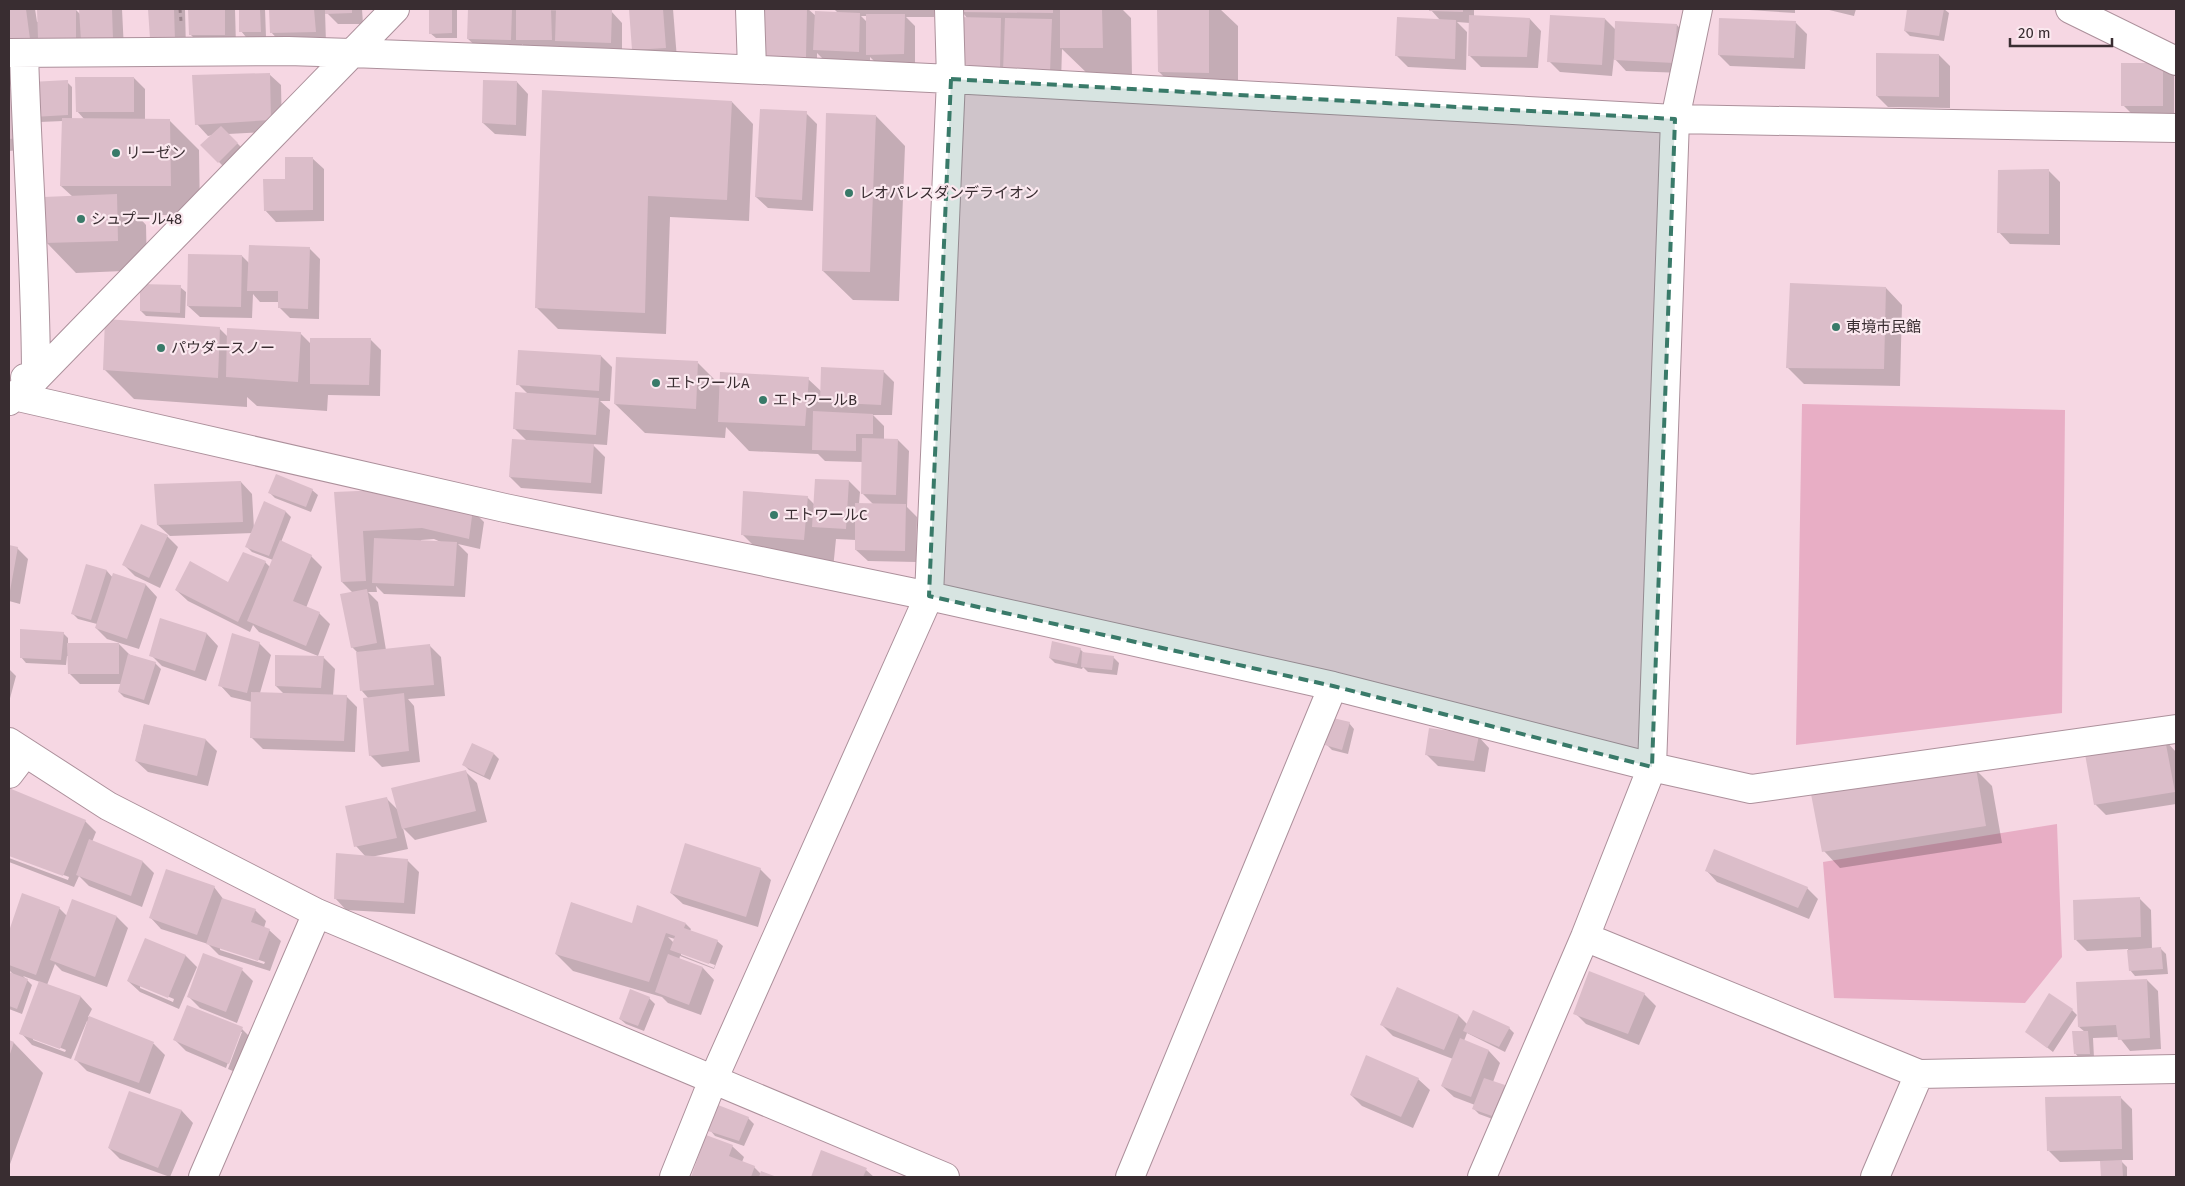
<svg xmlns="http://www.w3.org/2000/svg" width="2185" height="1186" font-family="'Fira Sans','Noto Sans JP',sans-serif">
  <rect width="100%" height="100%" fill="#f6d7e3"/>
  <!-- green -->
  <path fill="#e8aec5" d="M 1802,404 L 2065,410 L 2062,713 L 1796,745 Z
    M 2057,824 L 2062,957 L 2025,1003 L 1834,998 L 1823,862 Z"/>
  <!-- shadow -->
  <path fill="#0003" fill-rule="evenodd" d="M 9,9 L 35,9 L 37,22 L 76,10 L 81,15 L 80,9 L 122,9 L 124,50 L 45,44 L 39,39 L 41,50 L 9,51 Z
    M 150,9 L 185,9 L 186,50 L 151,39 Z
    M 189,9 L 235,9 L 236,46 L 201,45 L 190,34 Z
    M 240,9 L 265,9 L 266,37 L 246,37 L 241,31 Z
    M 270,9 L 362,9 L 363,24 L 338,24 L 325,11 L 326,43 L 282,44 L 271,32 Z
    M 430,9 L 457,9 L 457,38 L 436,38 L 430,33 Z
    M 469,9 L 611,11 L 622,23 L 622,54 L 568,52 L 562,46 L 562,50 L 529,51 L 522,44 L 522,51 L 480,50 L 468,39 Z
    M 630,9 L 673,9 L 677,59 L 644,61 L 633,49 Z
    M 764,9 L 808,9 L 816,16 L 838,13 L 834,9 L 934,9 L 934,17 L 906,17 L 915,26 L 915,65 L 878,65 L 870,57 L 870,63 L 825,61 L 817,53 L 817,69 L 765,57 ZM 861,16 L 867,16 L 867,22 Z
    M 960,9 L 1122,9 L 1131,18 L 1132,77 L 1091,77 L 1062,49 L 1061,83 L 970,80 L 967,18 Z
    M 1159,9 L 1220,9 L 1238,26 L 1238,102 L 1189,101 L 1159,72 Z
    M 1430,9 L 1474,9 L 1474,17 L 1530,19 L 1541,31 L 1538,68 L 1481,67 L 1469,55 L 1470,23 L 1457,22 L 1467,32 L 1466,70 L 1408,67 L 1397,56 L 1440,20 Z
    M 1733,9 L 1795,9 L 1795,13 Z
    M 1825,9 L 1856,9 L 1854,16 Z
    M 1908,9 L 1944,9 L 1949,13 L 1944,41 L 1910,36 L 1905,31 Z
    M 1605,19 L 1616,30 L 1677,25 L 1688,37 L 1685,73 L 1626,71 L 1614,58 L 1612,76 L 1560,72 L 1549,61 Z
    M 1721,20 L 1796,23 L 1807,34 L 1805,69 L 1730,66 L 1719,55 Z
    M 1939,55 L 1950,66 L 1950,108 L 1888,107 L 1877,96 Z
    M 2163,64 L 2174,75 L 2174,116 L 2134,116 L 2123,105 Z
    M 269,74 L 281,85 L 282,131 L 228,134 L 243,149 L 224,167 L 202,145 L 213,135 L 208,136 L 197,124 Z
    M 134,78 L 145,89 L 145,120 L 170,121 L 199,150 L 200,215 L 137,215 L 146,225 L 147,270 L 76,273 L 47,243 L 73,197 L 61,186 L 63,121 L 40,122 L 34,116 L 67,82 L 72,87 L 72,120 L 85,120 L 77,111 Z
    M 517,82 L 528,94 L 526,136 L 495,134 L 483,123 Z
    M 9,90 L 15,90 L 30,149 L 9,151 Z
    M 732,102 L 753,124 L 749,221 L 670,217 L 666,334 L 558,329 L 536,307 Z
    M 806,113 L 817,124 L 813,211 L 768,208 L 756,197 Z
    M 876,116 L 905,146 L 899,301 L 853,300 L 823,271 Z
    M 312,158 L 324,169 L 324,221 L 276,222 L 265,210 L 287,181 Z
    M 2048,170 L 2060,182 L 2060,245 L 2010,244 L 1999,232 Z
    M 309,248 L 320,259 L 319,319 L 290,318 L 279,307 L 279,302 L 260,302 L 253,294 L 252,318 L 200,317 L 188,306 L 242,256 L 249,263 Z
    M 180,287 L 186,292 L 185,318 L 146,316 L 141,311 Z
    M 1886,288 L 1902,305 L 1900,386 L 1804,384 L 1787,367 Z
    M 219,328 L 228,337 L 300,333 L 311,344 L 370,339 L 381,350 L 380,396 L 328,395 L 327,411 L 257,406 L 247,397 L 247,407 L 134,399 L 104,369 Z
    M 601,356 L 612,367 L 610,401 L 600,401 L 610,410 L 607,445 L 592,444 L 605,457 L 602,494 L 521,488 L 510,477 L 527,441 L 514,428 L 528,394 L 518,384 Z
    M 698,363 L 721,386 L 808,379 L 822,392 L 883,371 L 894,382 L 892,415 L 873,415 L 884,426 L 884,440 L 898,440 L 909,451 L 907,507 L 917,517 L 916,562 L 868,561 L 856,550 L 856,540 L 836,539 L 833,569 L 772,564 L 742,534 L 807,497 L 814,504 L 849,481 L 860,492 L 859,504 L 874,505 L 862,493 L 863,462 L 825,461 L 818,454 L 749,451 L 726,427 L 725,438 L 645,433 L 615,404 Z
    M 241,482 L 252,494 L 254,529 L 264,503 L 286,512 L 291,517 L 281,542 L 311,556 L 322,567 L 306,608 L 319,613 L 330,624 L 318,656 L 259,632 L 253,625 L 250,632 L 188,601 L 176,590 L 229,584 L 265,562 L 270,567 L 273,560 L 252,552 L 247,547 L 253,533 L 170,536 L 158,525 Z
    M 312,490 L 318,495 L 311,512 L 275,498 L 270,493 Z
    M 335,494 L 472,510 L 484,522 L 480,549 L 458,544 L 468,554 L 465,597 L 384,594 L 376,586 L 377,592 L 368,592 L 378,602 L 386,650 L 430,646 L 441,657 L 445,696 L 408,699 L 414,706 L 420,762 L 382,767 L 370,755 L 369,699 L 362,691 L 358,653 L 352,647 L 353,593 L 342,582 ZM 434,539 L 443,543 L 421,542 L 421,540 Z
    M 167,536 L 178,547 L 160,588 L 135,576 L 124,565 Z
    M 9,546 L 17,548 L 28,559 L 20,604 L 9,601 Z
    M 87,566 L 107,571 L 113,578 L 114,575 L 146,585 L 157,597 L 139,649 L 107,639 L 96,628 L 97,624 L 78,619 L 72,613 Z
    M 161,620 L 207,634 L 218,646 L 206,681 L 162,666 L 151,655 Z
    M 63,633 L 68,638 L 68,644 L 119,644 L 130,655 L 155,663 L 161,669 L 149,705 L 124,697 L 119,692 L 121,684 L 80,684 L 69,673 L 69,656 L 67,656 L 66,665 L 26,663 L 21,657 Z
    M 259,643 L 271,655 L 260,693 L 284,694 L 276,686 L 323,657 L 335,669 L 333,696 L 346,696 L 357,707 L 355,752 L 263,749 L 252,738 L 252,702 L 231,697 L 220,685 Z
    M 1080,649 L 1085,654 L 1113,657 L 1119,663 L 1117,675 L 1088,672 L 1083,667 L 1082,669 L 1055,663 L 1050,658 Z
    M 9,669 L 16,676 L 9,702 Z
    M 1349,723 L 1354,729 L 1348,754 L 1332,750 L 1327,745 Z
    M 144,725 L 206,740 L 217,751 L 208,786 L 148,772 L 136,761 Z
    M 1478,736 L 1489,748 L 1485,772 L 1438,766 L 1426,754 Z
    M 2165,740 L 2176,752 L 2176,804 L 2106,815 L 2095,804 Z
    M 494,754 L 499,759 L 490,780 L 469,770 L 464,765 Z
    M 1975,769 L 1992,786 L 2002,843 L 1840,868 L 1824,851 Z
    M 466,772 L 477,783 L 487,822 L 415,840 L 403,828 L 408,849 L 371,857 L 407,860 L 419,872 L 415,914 L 346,910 L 335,898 L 366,857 L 356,846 L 387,799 L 398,810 Z
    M 9,790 L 85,821 L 96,832 L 92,842 L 143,862 L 154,873 L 142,907 L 89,886 L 79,876 L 74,887 L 9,862 L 9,858 L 68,880 L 69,877 L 9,855 Z
    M 760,869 L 771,880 L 758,927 L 683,904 L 671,893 Z
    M 1706,870 L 1807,888 L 1818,899 L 1809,919 L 1717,882 Z
    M 214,887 L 224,900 L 255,910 L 266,921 L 264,928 L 269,930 L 281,941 L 270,971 L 219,955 L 208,944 L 161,929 L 150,917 ZM 220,947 L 265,962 L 264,964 L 220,950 Z
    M 2139,898 L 2151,910 L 2152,949 L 2161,949 L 2166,954 L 2168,974 L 2135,976 L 2130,970 L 2128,949 L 2087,951 L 2076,940 Z
    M 59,908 L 67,916 L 117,917 L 128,928 L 107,987 L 62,971 L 55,964 L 47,985 L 81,997 L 92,1009 L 88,1017 L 154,1044 L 165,1055 L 150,1094 L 87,1071 L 76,1060 L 89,1022 L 87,1021 L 71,1059 L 32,1045 L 21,1033 L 40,982 L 23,976 L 32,985 L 22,1014 L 9,1009 L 9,973 L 14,975 L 9,970 L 9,933 ZM 33,1037 L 66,1050 L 65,1052 L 33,1040 Z
    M 686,924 L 691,929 L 690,931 L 717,941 L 723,946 L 714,969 L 680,956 L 679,960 L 703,968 L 714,980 L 701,1015 L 668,1003 L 662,997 L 573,971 L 556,954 ZM 668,937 L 675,939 L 674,943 ZM 681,953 L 715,965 L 714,968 L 681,955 Z
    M 146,940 L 186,956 L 197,967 L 179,1009 L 140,992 L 128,981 ZM 140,985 L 174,999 L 173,1002 L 140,988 Z
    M 242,970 L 253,981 L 237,1023 L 200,1008 L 189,997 Z
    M 2147,980 L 2158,991 L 2161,1049 L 2130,1051 L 2119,1037 L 2093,1038 L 2094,1058 L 2080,1059 L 2075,1053 L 2085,1032 L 2079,1027 Z
    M 1397,989 L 1459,1016 L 1467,1024 L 1509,1028 L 1514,1033 L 1505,1052 L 1467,1033 L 1464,1041 L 1489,1051 L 1500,1063 L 1493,1082 L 1504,1086 L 1509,1091 L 1498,1121 L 1479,1114 L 1474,1109 L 1475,1105 L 1454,1097 L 1442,1086 L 1453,1059 L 1393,1036 L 1382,1025 Z
    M 1644,994 L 1656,1006 L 1639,1045 L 1586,1024 L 1575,1013 Z
    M 649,998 L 655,1004 L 644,1031 L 626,1024 L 620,1019 Z
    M 2072,1010 L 2077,1015 L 2053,1052 L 2026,1031 Z
    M 242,1029 L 253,1040 L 240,1074 L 228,1069 L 242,1032 L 239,1032 L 226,1068 L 186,1051 L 175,1040 Z
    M 9,1041 L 14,1043 L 43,1073 L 9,1167 Z
    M 1418,1079 L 1430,1090 L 1413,1128 L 1362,1106 L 1351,1095 Z
    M 130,1093 L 182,1111 L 193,1123 L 170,1177 L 120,1159 L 109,1148 Z
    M 2121,1098 L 2132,1109 L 2133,1160 L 2120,1160 L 2127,1167 L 2127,1177 L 2103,1177 L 2102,1161 L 2060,1162 L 2049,1151 Z
    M 748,1118 L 754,1124 L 744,1146 L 715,1136 L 710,1130 Z
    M 707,1137 L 732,1146 L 744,1157 L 742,1162 L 754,1167 L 761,1174 L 762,1172 L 774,1177 L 693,1177 Z
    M 822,1151 L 866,1170 L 874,1177 L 812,1177 Z"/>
  <!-- building -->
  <path fill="#dbbdc9" d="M 9,9 L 26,9 L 30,39 L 9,41 Z
    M 37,9 L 76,9 L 76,39 L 38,39 Z
    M 79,9 L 112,9 L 113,39 L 81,41 Z
    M 148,9 L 174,9 L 175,40 L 150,39 Z
    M 188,9 L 225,9 L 225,35 L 189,35 Z
    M 239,9 L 260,9 L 261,32 L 239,32 Z
    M 269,9 L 314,9 L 316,32 L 270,33 Z
    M 325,9 L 352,9 L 352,13 L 325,14 Z
    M 429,9 L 452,9 L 452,33 L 429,34 Z
    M 468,9 L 512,9 L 511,40 L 467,39 Z
    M 516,9 L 551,9 L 552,40 L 516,40 Z
    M 556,9 L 612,10 L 611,43 L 555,41 Z
    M 629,9 L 663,9 L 666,48 L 632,50 Z
    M 763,9 L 807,9 L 806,58 L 764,58 Z
    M 959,9 L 1053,9 L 1053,13 L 959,12 Z
    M 1060,9 L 1102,9 L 1103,48 L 1060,48 Z
    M 1157,9 L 1209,9 L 1209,73 L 1158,72 Z
    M 1429,9 L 1463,9 L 1463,12 L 1429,11 Z
    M 1907,9 L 1944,9 L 1939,36 L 1904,31 Z
    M 815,11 L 860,13 L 859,52 L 813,50 Z
    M 866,14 L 905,14 L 904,54 L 866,55 Z
    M 1469,15 L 1530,18 L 1527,57 L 1468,56 Z
    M 1550,15 L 1605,18 L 1602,65 L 1547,62 Z
    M 959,17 L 1001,18 L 1000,71 L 957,69 Z
    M 1397,17 L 1456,20 L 1455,59 L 1395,56 Z
    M 1005,18 L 1052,19 L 1050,73 L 1003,71 Z
    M 1719,18 L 1796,21 L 1794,58 L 1718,55 Z
    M 1615,21 L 1677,24 L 1674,63 L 1614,60 Z
    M 1876,53 L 1939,54 L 1939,97 L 1876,96 Z
    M 2121,63 L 2163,63 L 2163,106 L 2121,106 Z
    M 270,73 L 271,120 L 195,125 L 192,75 Z
    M 75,77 L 134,77 L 134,112 L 76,112 Z
    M 68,80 L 68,115 L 33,117 L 31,82 Z
    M 483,80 L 517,81 L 516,125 L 482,123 Z
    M 16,88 L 19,138 L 9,139 L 9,89 Z
    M 542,90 L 732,101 L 727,200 L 648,196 L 645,313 L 535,308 Z
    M 760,109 L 807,111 L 802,200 L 755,197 Z
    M 826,113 L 876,115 L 870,272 L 822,271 Z
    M 62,118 L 170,119 L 171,186 L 60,186 Z
    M 221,126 L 238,143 L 218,163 L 200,145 Z
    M 285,157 L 313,157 L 313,210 L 264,211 L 263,179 L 285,179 Z
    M 2049,169 L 2049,234 L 1997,233 L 1998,170 Z
    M 117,194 L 118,241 L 45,243 L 43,197 Z
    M 249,245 L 310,247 L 308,309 L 278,308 L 278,291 L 247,291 Z
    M 188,254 L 242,255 L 241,307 L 187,306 Z
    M 1790,283 L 1886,287 L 1884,369 L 1786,368 Z
    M 140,284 L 181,285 L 180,313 L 140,311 Z
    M 105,319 L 220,327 L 218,378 L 103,370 Z
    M 227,328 L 301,332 L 298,382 L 226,377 Z
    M 310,338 L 371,338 L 369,385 L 310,384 Z
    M 518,350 L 601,355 L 599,391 L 516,385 Z
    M 616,357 L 698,361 L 696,409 L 614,404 Z
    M 821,367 L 884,370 L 881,405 L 820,402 Z
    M 720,372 L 809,377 L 805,426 L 718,422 Z
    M 515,392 L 599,398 L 596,435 L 513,429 Z
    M 813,411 L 873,414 L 873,434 L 856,434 L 856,451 L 812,450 Z
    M 862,438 L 898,439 L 896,495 L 861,494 Z
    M 512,439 L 594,444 L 591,483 L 509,477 Z
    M 276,474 L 313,489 L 306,507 L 268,493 Z
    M 815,479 L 849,480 L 846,529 L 812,527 Z
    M 241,481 L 243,522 L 157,525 L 154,484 Z
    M 382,490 L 473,509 L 469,539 L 422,528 L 363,531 L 366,581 L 341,582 L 334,492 Z
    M 743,491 L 808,496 L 804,540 L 741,535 Z
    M 264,501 L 286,511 L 269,556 L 245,547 Z
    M 855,503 L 906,504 L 905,551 L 855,550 Z
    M 141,524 L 168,535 L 149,578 L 122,565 Z
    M 374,538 L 457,542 L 454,586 L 372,583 Z
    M 280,540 L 312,555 L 293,601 L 320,612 L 306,646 L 247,621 Z
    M 9,545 L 18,547 L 10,591 L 9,591 Z
    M 243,552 L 266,561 L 238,622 L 175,590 L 190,561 L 228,582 Z
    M 86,564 L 107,570 L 91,620 L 71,614 Z
    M 113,573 L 146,584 L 127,639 L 95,628 Z
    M 367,589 L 377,643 L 351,648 L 340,594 Z
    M 160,618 L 207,633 L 195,671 L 149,656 Z
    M 20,629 L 64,632 L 61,660 L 20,658 Z
    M 232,633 L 260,642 L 247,693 L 218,686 Z
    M 1052,641 L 1081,648 L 1077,664 L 1049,658 Z
    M 67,643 L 119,643 L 119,674 L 68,674 Z
    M 430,644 L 434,685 L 360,691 L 356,652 Z
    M 1082,652 L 1114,656 L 1112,670 L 1081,667 Z
    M 128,654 L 156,662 L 144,700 L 118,692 Z
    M 275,655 L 324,656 L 321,688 L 275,686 Z
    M 251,692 L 347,695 L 344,741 L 250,738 Z
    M 404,693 L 409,751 L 369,756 L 363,698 Z
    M 1333,718 L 1350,722 L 1342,750 L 1325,745 Z
    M 144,724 L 206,739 L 197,776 L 135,761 Z
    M 1429,728 L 1479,735 L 1474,761 L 1425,755 Z
    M 2165,739 L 2175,792 L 2094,805 L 2085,754 Z
    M 472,743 L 494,753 L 484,776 L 462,765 Z
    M 1976,768 L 1986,826 L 1822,852 L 1811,794 Z
    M 466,770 L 476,811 L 402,829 L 391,788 Z
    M 9,788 L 86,820 L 63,876 L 9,856 Z
    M 387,797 L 397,838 L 354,847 L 345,806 Z
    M 89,839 L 143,861 L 131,896 L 76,875 Z
    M 685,843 L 761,868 L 746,917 L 670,893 Z
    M 1714,849 L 1808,887 L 1798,908 L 1705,871 Z
    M 336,853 L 408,859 L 404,903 L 334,899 Z
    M 166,869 L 215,886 L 197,935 L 149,918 Z
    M 22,893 L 60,907 L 36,975 L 9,965 L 9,931 Z
    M 2140,897 L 2141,937 L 2074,940 L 2073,900 Z
    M 222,898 L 256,909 L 251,922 L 270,929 L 258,961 L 206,944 Z
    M 72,899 L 117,916 L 95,977 L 50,960 Z
    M 571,902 L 632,923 L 637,905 L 686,923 L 684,928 L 718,940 L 709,964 L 670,950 L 675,936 L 666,933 L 649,982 L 555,954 Z
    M 145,938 L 186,955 L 168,998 L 127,981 Z
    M 2161,947 L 2163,969 L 2129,971 L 2127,950 Z
    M 203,953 L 243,968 L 226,1012 L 187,997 Z
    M 668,954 L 703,967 L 689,1005 L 655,992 Z
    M 1589,971 L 1645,993 L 1628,1034 L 1573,1014 Z
    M 9,972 L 28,979 L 17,1009 L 9,1006 Z
    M 2147,979 L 2150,1038 L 2118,1040 L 2116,1025 L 2078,1027 L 2076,982 Z
    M 39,981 L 81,996 L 60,1049 L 19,1034 Z
    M 1397,987 L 1459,1015 L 1444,1050 L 1380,1025 Z
    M 630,989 L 650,997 L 638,1026 L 619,1019 Z
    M 2049,993 L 2073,1009 L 2047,1048 L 2025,1032 Z
    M 187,1005 L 243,1027 L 229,1064 L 173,1040 Z
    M 1473,1010 L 1510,1027 L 1499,1047 L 1463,1031 Z
    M 89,1016 L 154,1042 L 139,1083 L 74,1060 Z
    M 2072,1031 L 2088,1031 L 2090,1054 L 2074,1054 Z
    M 1460,1038 L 1489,1050 L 1471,1097 L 1441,1086 Z
    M 9,1040 L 14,1042 L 9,1057 Z
    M 1366,1055 L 1419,1078 L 1401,1117 L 1350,1095 Z
    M 1484,1078 L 1505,1085 L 1492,1116 L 1472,1109 Z
    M 129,1091 L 182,1110 L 158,1168 L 108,1148 Z
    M 2121,1096 L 2122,1149 L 2047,1151 L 2045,1097 Z
    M 718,1105 L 749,1117 L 739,1141 L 708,1131 Z
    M 706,1135 L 733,1145 L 729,1156 L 755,1166 L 751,1177 L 691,1177 Z
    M 821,1150 L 867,1168 L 863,1177 L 811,1177 Z
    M 2122,1160 L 2123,1177 L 2101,1177 L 2100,1161 Z
    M 761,1171 L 777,1177 L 759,1177 Z"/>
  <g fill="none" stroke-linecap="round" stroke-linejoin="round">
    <defs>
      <path id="street" d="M 750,9 L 752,69
        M 2070,9 L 2176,61
        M 9,53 L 288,51 L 351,53 L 613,63 L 951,79 L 1675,119 L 2176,128
        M 24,53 C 27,161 36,269 36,378 L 25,378
        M 14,396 L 505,508 L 929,596 L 1333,686 L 1652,767 L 1751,789 L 2176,729
        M 9,401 L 36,378 L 395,9
        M 9,742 L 108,806 L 317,913 L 945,1177
        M 9,774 L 25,753
        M 1585,937 L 1919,1074 L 2176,1069
        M 203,1177 L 317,913
        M 674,1177 L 713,1080 L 929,596 L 951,79 L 949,9
        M 1130,1177 L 1333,686
        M 1482,1177 L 1585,937 L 1652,767 L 1675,119 L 1698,9
        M 1875,1177 L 1919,1074"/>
    </defs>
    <!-- street casing -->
    <use href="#street" stroke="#ac909b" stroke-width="30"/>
    <!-- path -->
    <path stroke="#9b858d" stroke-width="3" stroke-dasharray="4 4" stroke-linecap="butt" d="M 180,9 L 181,21"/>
    <!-- street -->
    <use href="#street" stroke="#fff" stroke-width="28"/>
  </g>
  <!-- marked area -->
  <path fill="#397a69" fill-opacity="0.2" stroke="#397a69" stroke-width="4" stroke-dasharray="10 6" stroke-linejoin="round" d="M 951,79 L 1675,119 L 1652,767 L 1333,686 L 929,596 Z"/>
  <!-- markers -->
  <g fill="#397a69" stroke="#fbe8ef" stroke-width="2">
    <circle cx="116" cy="153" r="5"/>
    <circle cx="849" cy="193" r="5"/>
    <circle cx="81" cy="219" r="5"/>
    <circle cx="1836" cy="327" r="5"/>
    <circle cx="161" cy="348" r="5"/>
    <circle cx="656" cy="383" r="5"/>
    <circle cx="763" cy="400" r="5"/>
    <circle cx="774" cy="515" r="5"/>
  </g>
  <g text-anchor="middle" stroke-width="4.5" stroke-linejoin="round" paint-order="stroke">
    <!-- poi labels -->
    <g font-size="15" fill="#392d31" stroke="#fbe8ef" text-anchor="start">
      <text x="126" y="158">リーゼン</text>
      <text x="859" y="198">レオパレスダンデライオン</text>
      <text x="91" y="224">シュプール48</text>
      <text x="1846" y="332">東境市民館</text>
      <text x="171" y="353">パウダースノー</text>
      <text x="666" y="388">エトワールA</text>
      <text x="773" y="405">エトワールB</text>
      <text x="784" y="520">エトワールC</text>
    </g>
  </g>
  <!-- border -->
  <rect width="2185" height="1186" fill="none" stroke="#392d31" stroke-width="20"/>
  <!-- scale -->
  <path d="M2010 38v8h102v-8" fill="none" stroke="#392d31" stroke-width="2.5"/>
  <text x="2018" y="38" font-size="15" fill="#392d31" stroke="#fbe8ef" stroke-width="4" paint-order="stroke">20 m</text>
</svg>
